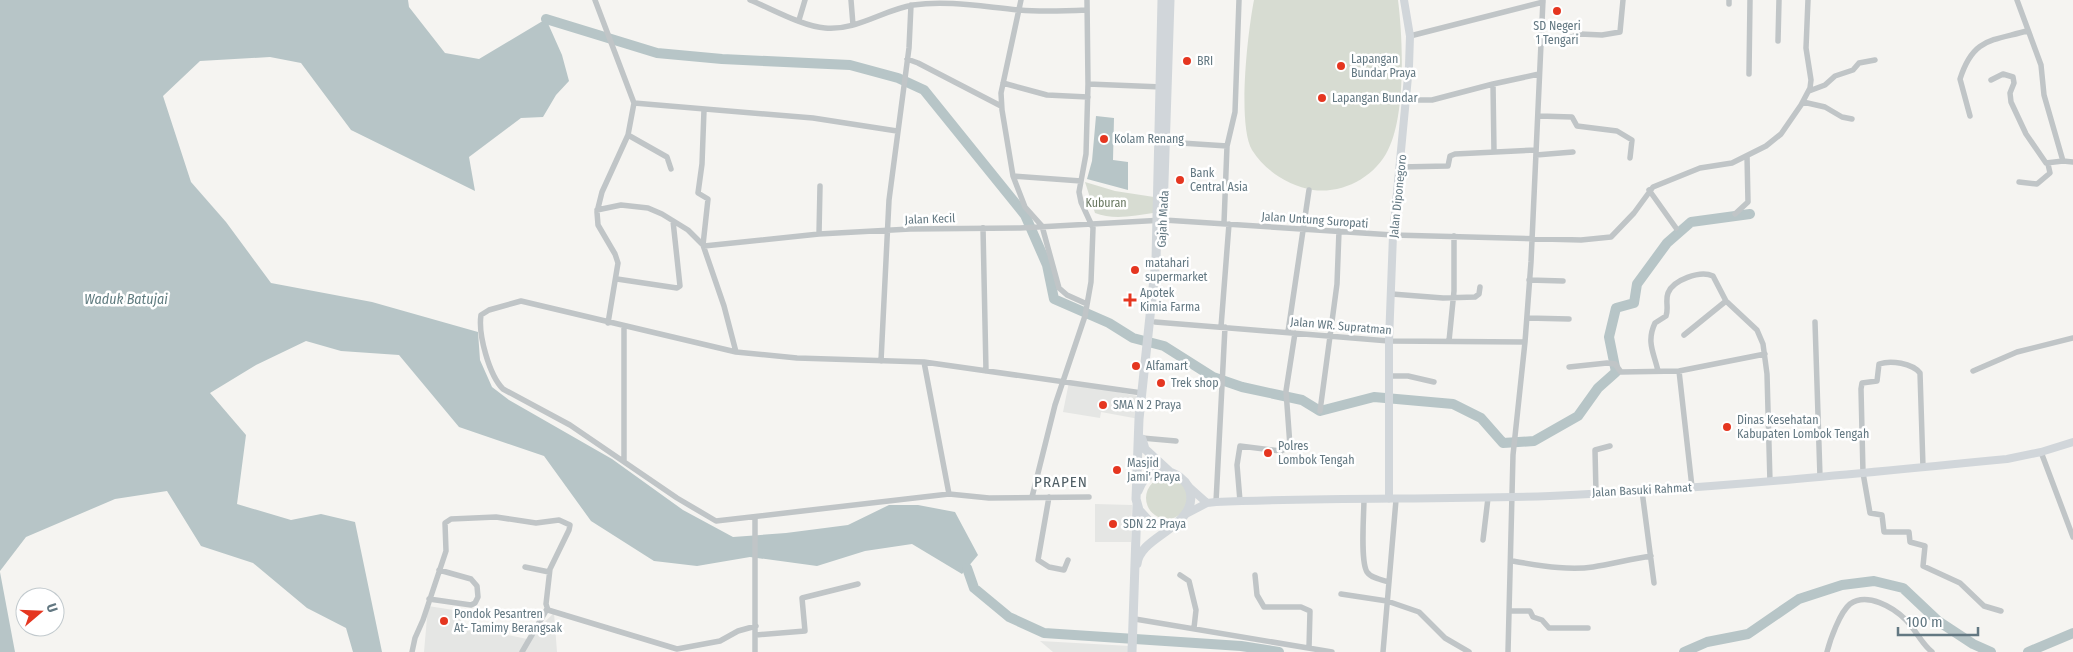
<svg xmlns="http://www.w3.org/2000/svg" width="2073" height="652" font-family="'Fira Sans Condensed',sans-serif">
  <rect width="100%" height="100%" fill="#f5f4f1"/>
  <!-- built -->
  <path fill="#e5e6e4" d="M 1069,382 L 1142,397 L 1139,419 L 1101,412 L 1100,418 L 1063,412 Z
    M 1095,504 L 1132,505 L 1131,542 L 1095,542 Z
    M 428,606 L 460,611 L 462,630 L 494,632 L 527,639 L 554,613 L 557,652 L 424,652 Z
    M 1040,641 L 1130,646 L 1129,652 L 1053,652 Z"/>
  <!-- green -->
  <path fill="#d7dcd2" d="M 1254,0 L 1398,0 C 1403,38 1406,115 1388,150 C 1375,177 1343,194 1313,190 C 1289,186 1265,171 1252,150 C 1237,124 1248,30 1254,0 Z
    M 1085,182 L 1115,191 L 1154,197 L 1153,213 C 1135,216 1112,220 1095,213 Z
    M1146 498a21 21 0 1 1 42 0a21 21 0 1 1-42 0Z"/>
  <!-- water -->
  <path fill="#b7c5c7" d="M 0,0 L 408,0 L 409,7 L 445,53 L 479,59 L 546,19 L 562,55 L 569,81 L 556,95 L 543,117 L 521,118 L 469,157 L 475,191 L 351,130 L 301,63 L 270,57 L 200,61 L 163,96 L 191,182 L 226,222 L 271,283 L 372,302 L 478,332 L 480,360 L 492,387 L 509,400 L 612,459 L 683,510 L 733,537 L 786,533 L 848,525 L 889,505 L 918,505 L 955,512 L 978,555 L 962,574 L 912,544 L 865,551 L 817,566 L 750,557 L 697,566 L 654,561 L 591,521 L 544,456 L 459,427 L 399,355 L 341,351 L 306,341 L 256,365 L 210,393 L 246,435 L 237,504 L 291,520 L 321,514 L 355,522 L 382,652 L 353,652 L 346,628 L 307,608 L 253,563 L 201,546 L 167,491 L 115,499 L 26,537 L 0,571 Z
    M 1096,116 L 1114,118 L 1113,160 L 1128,162 L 1128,190 L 1087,179 L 1092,161 Z
    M 0,572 L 15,652 L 0,652 Z"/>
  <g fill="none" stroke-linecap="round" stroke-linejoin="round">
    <!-- river -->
    <path stroke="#b7c5c7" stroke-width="10" d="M 546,19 L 657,53 L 722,59 L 850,65 L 898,78 L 924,90 L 1025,215 L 1047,265 L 1054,299 L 1109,323 L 1133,338 L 1164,346 L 1213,377 L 1242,387 L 1302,400 L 1320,411 L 1374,397 L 1453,404 L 1481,418 L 1503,443 L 1534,441 L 1578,416 L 1598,388 L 1616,372 L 1609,337 L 1616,308 L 1634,303 L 1637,284 L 1667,243 L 1691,222 L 1750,214
      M 967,568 L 974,588 L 1009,617 L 1044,633 L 1241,646 L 1279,652
      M 1684,652 L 1707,642 L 1748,634 L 1799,599 L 1842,585 L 1874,581 L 1903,588 L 1938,621 L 1973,644 L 1991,652
      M 2028,652 L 2073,633"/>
    <!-- minor -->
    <path stroke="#c0c5c7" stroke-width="5.5" d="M 595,0 L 634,103 L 628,135 L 602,192 L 597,212 L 598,225 L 615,254 L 618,263 L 608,323
      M 750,0 C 770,8 804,27 825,28 C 856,31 883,10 913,5 C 948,0 984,7 1019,10 C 1042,12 1065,11 1087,10
      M 851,0 L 853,25
      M 1021,0 L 1001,93 L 1002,110 L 1013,176 L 1025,207 L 1042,226 L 1059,288 L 1067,295 L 1087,304
      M 1087,0 L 1088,84 L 1162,87
      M 1729,4 L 1729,0
      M 799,20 L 805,0
      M 1410,36 L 1543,2
      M 1540,41 L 1559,41 L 1580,34 L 1602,35 L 1620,32 L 1623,0
      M 1778,41 L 1779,0
      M 907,59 L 918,63 L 1001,106
      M 1749,74 L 1750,0
      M 1991,80 L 2003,74 L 2013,77 L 2014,83 L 2010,93 L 2011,102 L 2026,134 L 2046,163 L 2063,161 L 2044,95 L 2041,65 L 2017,0
      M 1003,83 L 1047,95 L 1088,97
      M 1809,91 L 1825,85 L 1835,76 L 1853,70 L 1859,63 L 1875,60
      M 1407,100 L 1432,100 L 1493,84
      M 1803,102 L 1825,107 L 1842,117 L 1852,119
      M 634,103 L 813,118 L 897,131
      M 704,110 L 702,164 L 698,193 L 708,199 L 703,245 L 724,306 L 736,352
      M 1539,116 L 1572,117 L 1577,126 L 1617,131 L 1632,140 L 1630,158
      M 1970,116 L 1960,79 C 1973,38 1991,41 2027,31
      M 628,135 L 667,157 L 671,169
      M 1166,142 L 1227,146
      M 1494,152 L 1493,84 L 1539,74
      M 1536,155 L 1573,152
      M 2063,161 L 2073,162
      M 1400,167 L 1448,166 L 1450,156 L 1455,154 L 1536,150
      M 1013,176 L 1081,181
      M 2019,182 L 2037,184 L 2050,173 L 2048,164
      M 1649,190 L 1676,228
      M 597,210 L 621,205 L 648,208 L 662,214 L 688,230 L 703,245
      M 1735,214 L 1748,202 L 1747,156
      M 1224,223 L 1227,146 L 1235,112 L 1239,0
      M 983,228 L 986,371
      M 819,234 L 820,186
      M 704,246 L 819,234 L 910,229 L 1020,228 L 1164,220 L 1393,235 L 1581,240 L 1611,237 L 1634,213 L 1653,187 L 1700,168 L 1732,163 L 1766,146 L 1781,134 L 1801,105 L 1810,88 L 1811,80 L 1806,48 L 1808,0
      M 617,279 L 677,288 L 680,286 L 673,221
      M 1529,280 L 1563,281
      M 1392,294 L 1443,298 L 1475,297 L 1479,294 L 1480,287
      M 1527,318 L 1569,319
      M 1155,322 L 1389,341 L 1525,342
      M 1815,322 L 1820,477
      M 624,326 L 624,460
      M 1221,327 L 1229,224
      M 1288,332 L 1309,190
      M 1684,335 L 1726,301
      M 1449,341 L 1454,291 L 1454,236
      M 881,361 L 889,200 L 909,48 L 911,5
      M 924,362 L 949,494
      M 1569,367 L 1607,363 L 1615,364 L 1621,372 L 1679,371 L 1765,354
      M 1658,371 C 1654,353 1646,342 1655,323 L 1666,316 C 1669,308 1665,301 1668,293 C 1673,280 1700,270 1713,276 L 1726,301 L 1757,330 L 1763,344 L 1767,374 L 1770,482
      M 1679,371 L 1692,487
      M 1973,371 L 2017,352 L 2073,338
      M 1390,376 L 1408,376 L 1434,382
      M 1320,411 L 1337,284 L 1339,231
      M 1142,438 L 1176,441
      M 2041,452 L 2073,537
      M 1923,467 L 1920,373 C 1912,363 1891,360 1879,364 L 1877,381 L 1862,383 L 1861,389 L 1863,473 L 1870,513 L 1882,515 L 1884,532 L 1909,532 L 1910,542 L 1925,546 L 1923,566 L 1960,583 L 1984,606 L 2001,611
      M 1642,491 L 1654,583
      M 1596,493 L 1595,450 L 1610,446
      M 1032,497 L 1055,405 L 1085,316 L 1091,282 L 1093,228 L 1081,202 L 1079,192 L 1086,154 L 1088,84
      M 1049,497 L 1038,560 L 1049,567 L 1064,570 L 1068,560
      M 1089,497 L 989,498 L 949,494 L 716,521 L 677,498 L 570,425 L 503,389 C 489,375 478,334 481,315 L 489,310 L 521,301 L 736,352 L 797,358 L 924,362 L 1142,393
      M 1364,499 C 1364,514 1360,561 1367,572 C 1371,578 1382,580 1389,582
      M 1240,501 L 1237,465 L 1240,446 L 1281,451 L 1290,446 L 1286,391 L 1295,333
      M 1216,502 L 1225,327
      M 1483,540 L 1488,498
      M 1512,561 C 1538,565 1567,571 1593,567 C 1612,564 1631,559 1651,556
      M 525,567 L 549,572
      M 1180,575 L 1189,581 L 1196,610 L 1194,628
      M 1255,575 L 1257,595 L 1264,607 L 1301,607 L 1310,611 L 1309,648
      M 1341,594 L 1387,601 L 1419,612 L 1445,638 L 1469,652
      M 429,599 L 471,605 L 475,603 L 478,597 L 477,586 L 471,579 L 439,570
      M 1510,611 L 1530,611 L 1533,617 L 1542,620 L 1549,628 L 1588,628
      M 1135,619 L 1332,652
      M 756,635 L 805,631 L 802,598 L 858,584
      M 412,652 L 415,638 L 423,620 L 446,551 L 445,523 L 451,519 L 496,517 L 536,523 L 559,520 L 570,525 L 569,530 L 550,569 L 546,604 L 548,610 L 677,649 L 720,641 L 738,631 L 756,626
      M 522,652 L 547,609
      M 755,652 L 755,517
      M 1383,652 L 1396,500
      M 1508,652 L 1513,455 L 1525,342 L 1531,262 L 1543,0
      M 1827,652 C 1830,640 1840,612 1850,604 C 1867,592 1893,607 1906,620 C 1916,630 1921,643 1932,652"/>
    <!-- major -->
    <path stroke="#d1d6da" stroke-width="8" d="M 1188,486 L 1207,503
      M 1389,499 L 1389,341 L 1393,235 L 1409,66 L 1410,36 L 1404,0
      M 1186,514 L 1207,503 L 1216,502 C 1327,497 1439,500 1550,496 C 1703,489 1855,474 2007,459 L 2041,452 L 2073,442"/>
    <!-- highway -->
    <path stroke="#d1d6da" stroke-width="9" d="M 1162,242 L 1170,0
      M 1142,439 L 1145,449 L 1170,472
      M 1138,491 C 1154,445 1222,489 1174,525 L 1162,526 L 1149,521 L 1139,510 L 1136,499 L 1139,419 L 1156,260 L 1162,0
      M 1137,564 C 1139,546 1161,537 1174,525
      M 1132,652 L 1137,505"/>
  </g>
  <!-- markers -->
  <g fill="#e53620" stroke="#fff" stroke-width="2">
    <circle cx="1557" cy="11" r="5"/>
    <circle cx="1187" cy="61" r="5"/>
    <circle cx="1341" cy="66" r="5"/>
    <circle cx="1322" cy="98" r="5"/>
    <circle cx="1104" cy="139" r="5"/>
    <circle cx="1180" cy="180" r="5"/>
    <circle cx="1135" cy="270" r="5"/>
    <path d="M1127.5 292.5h5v5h5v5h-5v5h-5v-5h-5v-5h5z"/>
    <circle cx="1136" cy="366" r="5"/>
    <circle cx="1161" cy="383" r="5"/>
    <circle cx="1103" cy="405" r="5"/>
    <circle cx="1727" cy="427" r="5"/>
    <circle cx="1268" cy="453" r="5"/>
    <circle cx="1117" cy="470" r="5"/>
    <circle cx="1113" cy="524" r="5"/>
    <circle cx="444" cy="621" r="5"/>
  </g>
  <g text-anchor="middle" stroke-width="5" stroke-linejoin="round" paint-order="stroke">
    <!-- poi labels -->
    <g font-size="12" fill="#637882" stroke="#fff" text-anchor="start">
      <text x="1557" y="30" text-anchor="middle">SD Negeri<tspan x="1557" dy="14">1 Tengari</tspan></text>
      <text x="1351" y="63">Lapangan<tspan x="1351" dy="14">Bundar Praya</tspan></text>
      <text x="1197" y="65">BRI</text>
      <text x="1332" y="102">Lapangan Bundar</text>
      <text x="1114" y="143">Kolam Renang</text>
      <text x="1190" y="177">Bank<tspan x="1190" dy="14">Central Asia</tspan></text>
      <text x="1145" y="267">matahari<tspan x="1145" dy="14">supermarket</tspan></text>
      <text x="1140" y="297">Apotek<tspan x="1140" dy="14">Kimia Farma</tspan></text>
      <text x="1146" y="370">Alfamart</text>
      <text x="1171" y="387">Trek shop</text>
      <text x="1113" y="409">SMA N 2 Praya</text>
      <text x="1737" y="424">Dinas Kesehatan<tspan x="1737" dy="14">Kabupaten Lombok Tengah</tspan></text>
      <text x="1278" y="450">Polres<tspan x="1278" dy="14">Lombok Tengah</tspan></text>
      <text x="1127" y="467">Masjid<tspan x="1127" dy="14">Jami' Praya</tspan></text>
      <text x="1123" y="528">SDN 22 Praya</text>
      <text x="454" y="618">Pondok Pesantren<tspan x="454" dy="14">At- Tamimy Berangsak</tspan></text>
    </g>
    <!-- street labels -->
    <g font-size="12" fill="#637882" stroke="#fff">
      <text transform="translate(1398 196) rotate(-84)" y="4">Jalan Diponegoro</text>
      <text transform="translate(930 219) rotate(-2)" y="4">Jalan Kecil</text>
      <text transform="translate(1163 219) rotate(-87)" y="4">Gajah Mada</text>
      <text transform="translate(1315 220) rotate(4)" y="4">Jalan Untung Suropati</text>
      <text transform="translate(1341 326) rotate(5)" y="4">Jalan WR. Supratman</text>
      <text transform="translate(1642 490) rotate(-3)" y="4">Jalan Basuki Rahmat</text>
    </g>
    <!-- park labels -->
    <g font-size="12" fill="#6a7962" stroke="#fff">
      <text x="1106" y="207">Kuburan</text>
    </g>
    <!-- water labels -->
    <g font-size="14" font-style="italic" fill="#5f7b7f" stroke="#fff">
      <text x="126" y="304">Waduk Batujai</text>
    </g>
    <!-- quarter labels -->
    <g font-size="15" letter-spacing="1" fill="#516067" stroke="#fff">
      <text x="1061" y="487">PRAPEN</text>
    </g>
  </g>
  <!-- north arrow -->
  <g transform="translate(40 612) rotate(71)"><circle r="24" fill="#ffffff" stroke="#c1c9cd"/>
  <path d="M0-4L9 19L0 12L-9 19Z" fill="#e53620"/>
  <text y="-8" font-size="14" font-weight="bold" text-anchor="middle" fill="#637882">U</text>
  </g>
  <!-- scale -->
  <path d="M1898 627v8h80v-8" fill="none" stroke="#637882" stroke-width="2.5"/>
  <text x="1906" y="627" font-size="15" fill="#637882" stroke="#ffffff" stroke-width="4" paint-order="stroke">100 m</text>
</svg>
